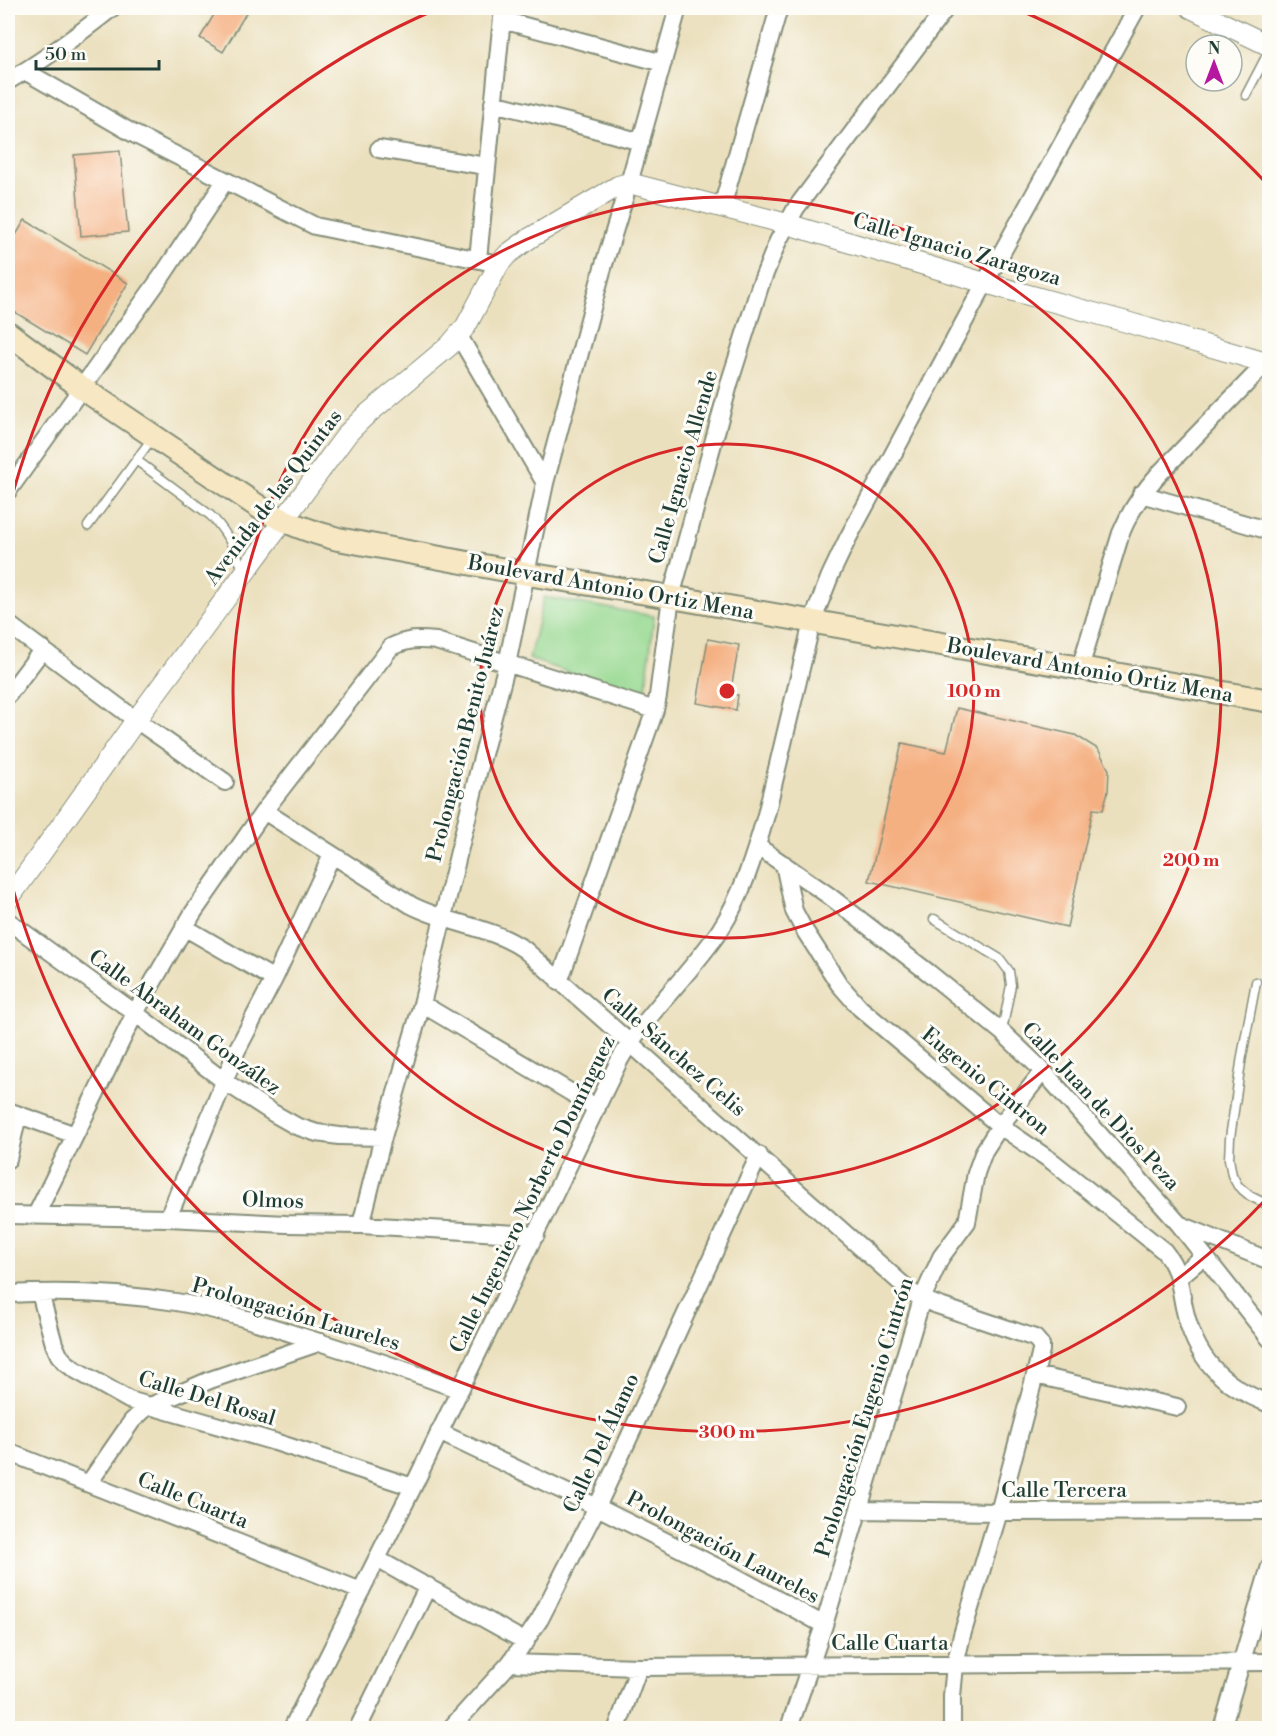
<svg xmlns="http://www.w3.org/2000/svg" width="1277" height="1736" font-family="'Libre Bodoni',serif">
  <rect width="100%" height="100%" fill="#fdfcf7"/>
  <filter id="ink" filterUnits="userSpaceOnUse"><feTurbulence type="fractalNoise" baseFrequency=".0167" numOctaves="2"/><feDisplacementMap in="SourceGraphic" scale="12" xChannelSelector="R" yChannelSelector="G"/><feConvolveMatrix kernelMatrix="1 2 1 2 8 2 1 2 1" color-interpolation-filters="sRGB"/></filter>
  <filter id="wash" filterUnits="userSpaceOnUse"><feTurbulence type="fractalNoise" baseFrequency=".008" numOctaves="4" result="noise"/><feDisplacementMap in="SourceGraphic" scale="24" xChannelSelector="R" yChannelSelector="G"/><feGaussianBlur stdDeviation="1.35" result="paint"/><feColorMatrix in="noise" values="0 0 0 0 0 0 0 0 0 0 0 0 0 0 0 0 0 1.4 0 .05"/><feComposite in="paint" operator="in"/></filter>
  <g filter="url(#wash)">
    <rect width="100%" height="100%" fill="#ebe0be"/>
    <!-- green -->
    <path fill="#95d88f" stroke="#5a8a62" stroke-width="1.5" d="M 544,597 L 654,616 L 645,698 L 529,659 Z"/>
    <g id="blocks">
      <!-- building -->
      <path fill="#f5b082" d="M 218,8 L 249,8 L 223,52 L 200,38 Z
        M 120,151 L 128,232 L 81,236 L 74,155 Z
        M 25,220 L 128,283 L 85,355 L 8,308 L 8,248 Z
        M 708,639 L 739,645 L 730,694 L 738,695 L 736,710 L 697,703 Z
        M 957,708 L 1075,735 L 1098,749 L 1109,770 L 1108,791 L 1103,810 L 1093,809 L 1067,927 L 869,881 L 902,743 L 946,752 Z"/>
    </g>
  </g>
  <g filter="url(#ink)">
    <use href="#blocks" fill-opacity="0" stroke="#858e79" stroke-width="1.5"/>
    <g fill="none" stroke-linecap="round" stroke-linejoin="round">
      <defs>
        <path id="service" d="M 1246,95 L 1270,49
          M 136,460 L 210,515 C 227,531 235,551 244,571
          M 88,526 L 153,437
          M 934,919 L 1000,959 L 1009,971 L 1011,985 L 1002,1031
          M 1256,982 L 1242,1056 L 1230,1138 L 1229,1159 L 1232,1175 L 1238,1186 L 1250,1196 L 1270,1206"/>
        <path id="minor" d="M 502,20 L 663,63
          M 25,71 L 134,134 L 315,226 L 499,264
          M 8,81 C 45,60 79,34 112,8
          M 493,103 L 576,124 L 641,142
          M 379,149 L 486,166
          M 722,207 L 779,8
          M 478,259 L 503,8
          M 459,336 L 545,483
          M 8,491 L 164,273 L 225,181
          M 1141,494 L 1270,531
          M 8,624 L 136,720 L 225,782
          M 1080,668 L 1121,533 C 1130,511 1142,493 1158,475 L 1270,359
          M 8,695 L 43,649
          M 264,811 L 411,905 C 447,924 491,926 525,950 L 910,1291 L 922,1299 L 937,1305 L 1035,1338 L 1041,1345 L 1041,1350 L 1035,1375 L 999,1512 L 962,1635 L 955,1665 L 952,1696 L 952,1728
          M 757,846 L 828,895 L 929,973 L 1002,1032 L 1043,1071 L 1179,1224 L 1270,1339
          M 784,864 L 794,911 L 803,928 L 839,984 L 860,1008 L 1000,1126 L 1053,1162 L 1164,1251 C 1180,1271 1179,1283 1184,1307 C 1195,1358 1221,1386 1270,1404
          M 8,921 L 135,1013 L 224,1081 L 273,1113 L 296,1126 L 317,1133 L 339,1136 L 383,1137
          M 184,927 L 274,979
          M 559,982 L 655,710 L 658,696 L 671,597 L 730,381 L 760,286 L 778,241 L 796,208 L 946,8
          M 422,1004 L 597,1108
          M 8,1111 L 75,1135
          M 8,1159 L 18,1115
          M 8,1215 L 168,1218 L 286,1224 L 361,1225 L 536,1235
          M 36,1215 L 135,1013 L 193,913 L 264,811 L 391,647 C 408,639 417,639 436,641 L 655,710
          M 168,1218 L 237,1050 L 274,979 L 332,855
          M 361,1225 L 383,1137 L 422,1004 L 478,773 L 507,664 L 545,483 L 602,271 L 629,183 L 678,8
          M 1181,1225 L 1270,1261
          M 1179,1277 L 1204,1256
          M 40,1293 L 54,1344 L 59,1355 L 65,1362 L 74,1369 L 129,1400 L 275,1442 L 413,1487
          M 8,1294 C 64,1291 120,1293 176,1302 C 219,1309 259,1323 300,1336 C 354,1353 407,1370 460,1390
          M 1035,1375 L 1177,1407
          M 439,1432 L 597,1507 L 729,1573 L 824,1625
          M 8,1452 L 361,1591
          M 89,1483 L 132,1421 L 146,1408 L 210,1380 L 321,1342
          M 859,1510 L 999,1512 L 1270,1511
          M 377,1559 L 526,1642
          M 510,1663 L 639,1667 L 1270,1662
          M 292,1728 L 413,1487 L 619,1061 C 646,1013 689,976 720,930 C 742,896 755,854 766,815 L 812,622 L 830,576 L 848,538 L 985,283 L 1137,8
          M 358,1728 L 428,1586
          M 451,1728 L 510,1663 L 540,1619 L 597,1507 L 759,1155
          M 617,1728 L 639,1667
          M 789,1728 L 824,1625 L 922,1299 L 941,1257 L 967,1222 L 976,1173 L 984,1151 L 1000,1126 L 1043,1071
          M 1222,1728 L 1270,1566"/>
        <path id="tertiary" d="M 1191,8 L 1270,46
          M 8,900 L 136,720 L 348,433 L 364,417 L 449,346 L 466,326 L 499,264 L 508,254 L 530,238 L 618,186 L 629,183 L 787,224 L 985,283 L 1123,321 L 1270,364"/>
        <path id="secondary" d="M 8,333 L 82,388 L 262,509 C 286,523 311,532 338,539 L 527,574 L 671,597 L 1270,701"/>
      </defs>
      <!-- service casing -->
      <use href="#service" stroke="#858e79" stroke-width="11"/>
      <!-- minor casing -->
      <use href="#minor" stroke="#858e79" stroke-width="20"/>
      <!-- tertiary casing -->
      <use href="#tertiary" stroke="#858e79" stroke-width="22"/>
      <!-- secondary casing -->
      <use href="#secondary" stroke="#858e79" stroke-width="26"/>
      <!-- service -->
      <use href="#service" stroke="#fff" stroke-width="8"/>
      <!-- minor -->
      <use href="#minor" stroke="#fff" stroke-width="16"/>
      <!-- tertiary -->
      <use href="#tertiary" stroke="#fff" stroke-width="20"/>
      <!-- secondary -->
      <use href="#secondary" stroke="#f7e8c3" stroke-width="22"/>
    </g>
  </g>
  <!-- distance rings -->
  <g fill="none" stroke="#d62828" stroke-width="3">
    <circle cx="727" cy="691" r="247"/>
    <circle cx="727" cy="691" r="494"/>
    <path d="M1269 1196A741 741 0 0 1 8 870M8 512A741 741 0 0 1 437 9M1017 9A741 741 0 0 1 1269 186"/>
  </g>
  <g text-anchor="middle" stroke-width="6" stroke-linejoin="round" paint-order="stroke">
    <!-- street labels -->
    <g font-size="21" fill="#1f3d34" stroke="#fdfcf7">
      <text transform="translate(957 249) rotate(16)" y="7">Calle Ignacio Zaragoza</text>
      <text transform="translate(683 467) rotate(-74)" y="7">Calle Ignacio Allende</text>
      <text transform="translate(273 497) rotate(-53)" y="7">Avenida de las Quintas</text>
      <text transform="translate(611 587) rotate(10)" y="7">Boulevard Antonio Ortiz Mena</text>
      <text transform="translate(1090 670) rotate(10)" y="7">Boulevard Antonio Ortiz Mena</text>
      <text transform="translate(465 734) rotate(-76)" y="7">Prolongación Benito Juárez</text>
      <text transform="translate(185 1022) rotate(36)" y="7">Calle Abraham González</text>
      <text transform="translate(674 1052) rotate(41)" y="7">Calle Sánchez Celis</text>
      <text transform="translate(986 1081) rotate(39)" y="7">Eugenio Cintron</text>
      <text transform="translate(1101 1106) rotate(47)" y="7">Calle Juan de Dios Peza</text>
      <text transform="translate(532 1194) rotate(-64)" y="7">Calle Ingeniero Norberto Domínguez</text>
      <text transform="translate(273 1200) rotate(2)" y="7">Olmos</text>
      <text transform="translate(296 1314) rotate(16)" y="7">Prolongación Laureles</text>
      <text transform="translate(207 1398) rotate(17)" y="7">Calle Del Rosal</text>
      <text transform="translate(864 1417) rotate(-73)" y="7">Prolongación Eugenio Cintrón</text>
      <text transform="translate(601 1443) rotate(-65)" y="7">Calle Del Álamo</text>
      <text x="1064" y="1497">Calle Tercera</text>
      <text transform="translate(193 1500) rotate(22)" y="7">Calle Cuarta</text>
      <text transform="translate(723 1547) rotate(28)" y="7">Prolongación Laureles</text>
      <text x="890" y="1650">Calle Cuarta</text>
    </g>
  </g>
  <circle cx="727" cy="691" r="9" fill="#d62828" stroke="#fdfcf7" stroke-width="3"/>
  <g font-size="18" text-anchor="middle" font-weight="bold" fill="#d62828" stroke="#fdfcf7" stroke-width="6" stroke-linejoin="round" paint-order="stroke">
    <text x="974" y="697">100 m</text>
    <text x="1191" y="866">200 m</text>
    <text x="727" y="1438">300 m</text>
  </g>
  <!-- margin -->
  <rect width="1277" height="1736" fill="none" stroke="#fdfcf7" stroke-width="30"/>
  <!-- north arrow -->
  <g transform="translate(1214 63)"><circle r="28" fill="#fdfcf7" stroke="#a4b0a9" stroke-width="1.5"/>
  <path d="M0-4.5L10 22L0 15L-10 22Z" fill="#b5179e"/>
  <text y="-9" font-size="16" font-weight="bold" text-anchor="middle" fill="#1f3d34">N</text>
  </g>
  <!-- scale -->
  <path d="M36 60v9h123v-9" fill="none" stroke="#1f3d34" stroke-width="3"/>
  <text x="45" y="60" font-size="18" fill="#1f3d34" stroke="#fdfcf7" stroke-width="4.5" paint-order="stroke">50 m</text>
</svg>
